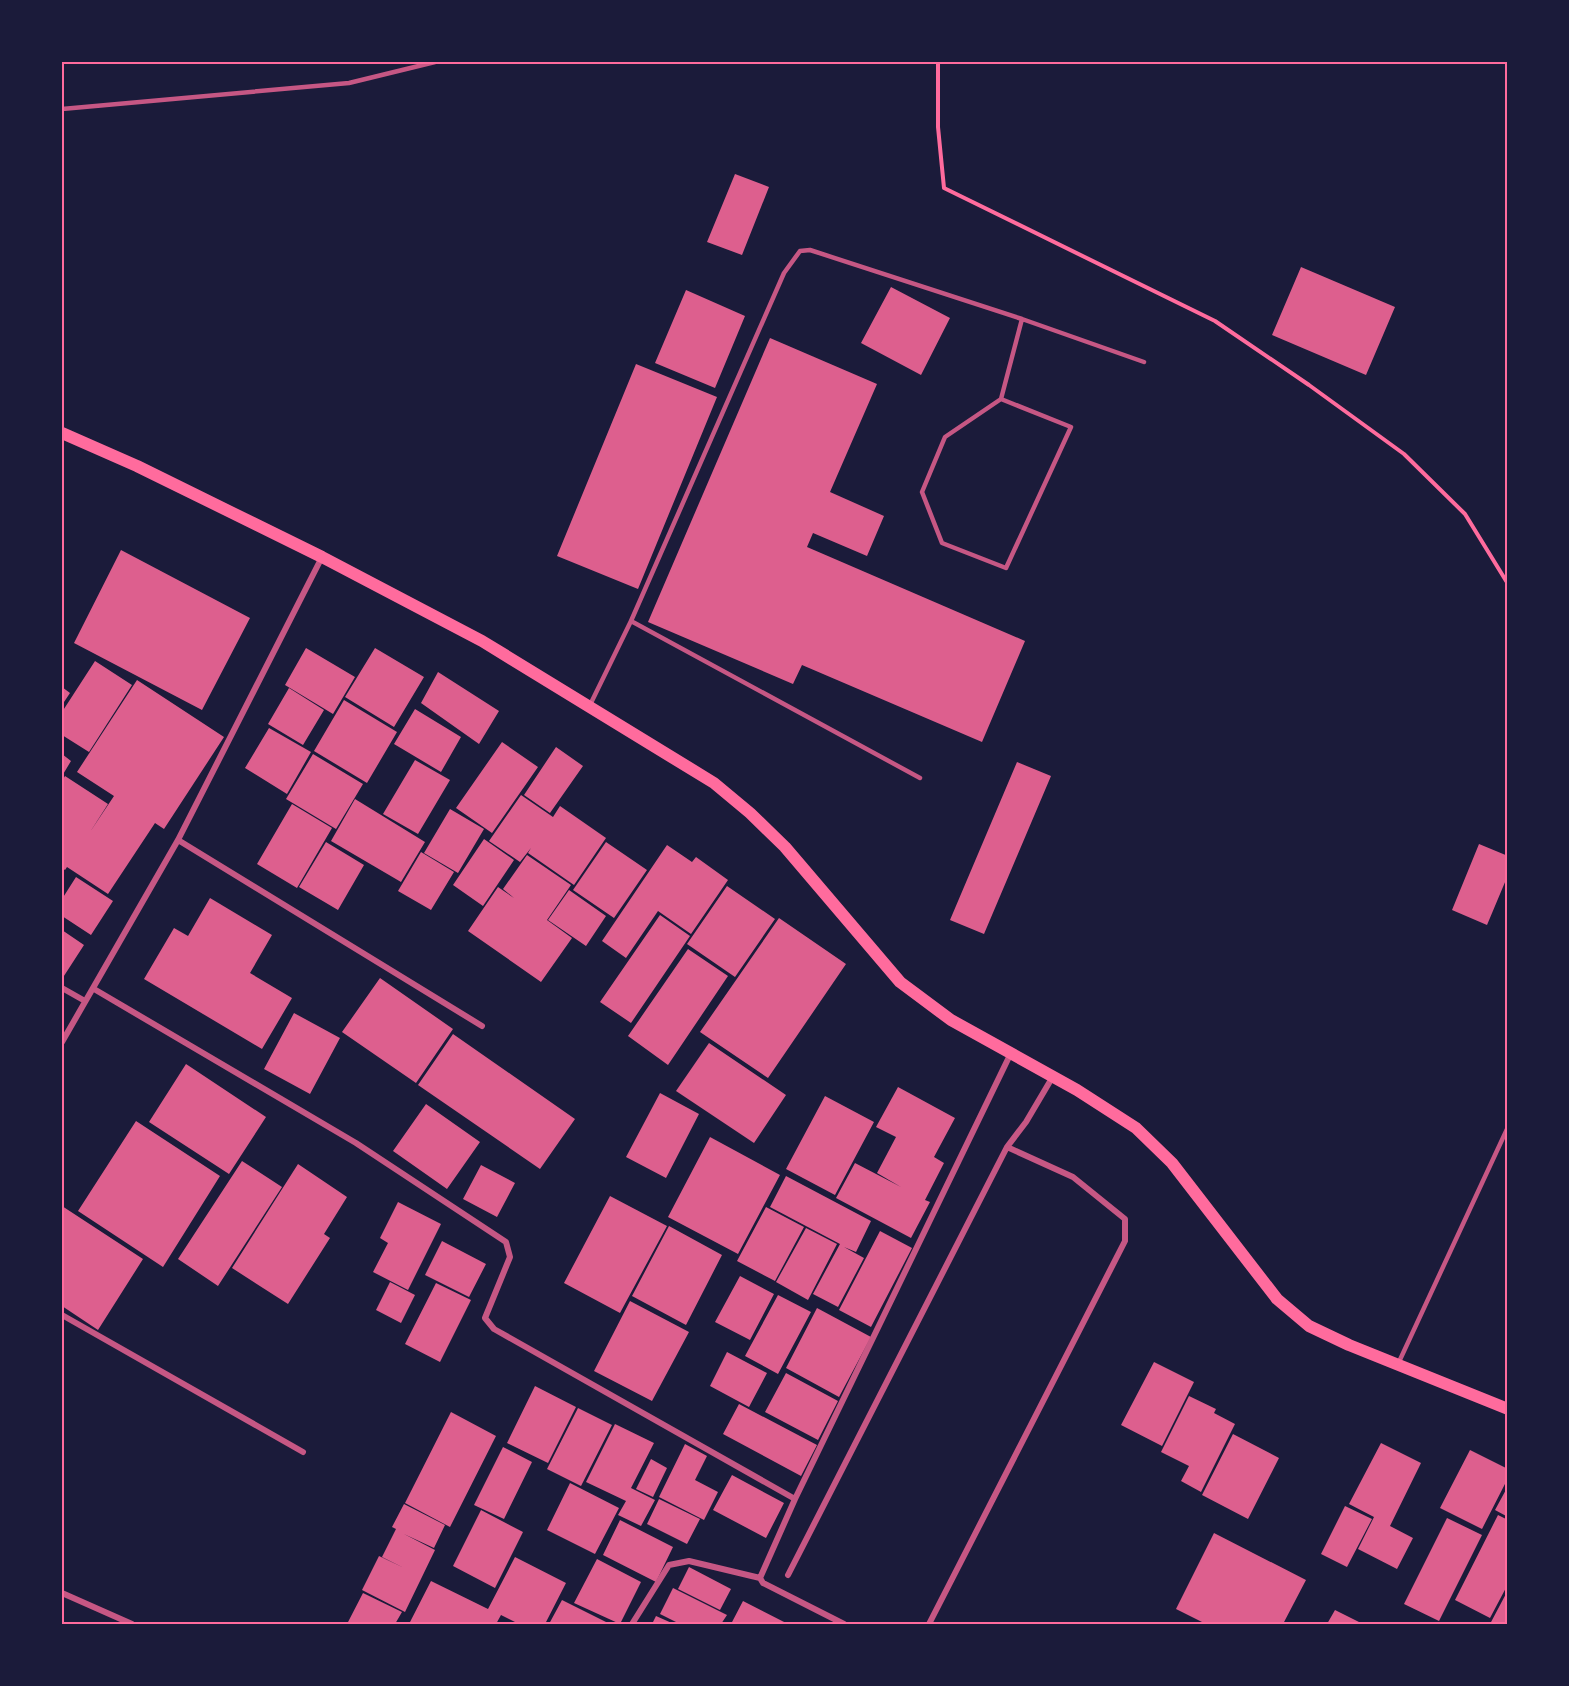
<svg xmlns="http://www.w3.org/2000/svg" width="1569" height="1686" font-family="'Open Sans',sans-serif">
  <rect width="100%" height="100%" fill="#1b1b3a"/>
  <!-- building -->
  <path fill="#dd5f8e" d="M 735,174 L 769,187 L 742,255 L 707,242 Z
    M 1301,267 L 1395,307 L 1366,375 L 1272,335 Z
    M 891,287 L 950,318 L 921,375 L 861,343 Z
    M 686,290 L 745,316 L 715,388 L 655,363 Z
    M 770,338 L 877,384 L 830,492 L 884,516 L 867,556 L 813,533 L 807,547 L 1025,641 L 982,742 L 802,665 L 793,684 L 648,622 Z
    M 636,364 L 717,397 L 638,589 L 557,556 Z
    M 121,550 L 250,618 L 202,710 L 74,643 Z
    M 306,648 L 355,677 L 333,714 L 285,685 Z
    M 375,648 L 424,677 L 394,727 L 345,697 Z
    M 95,661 L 132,685 L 89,752 L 62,735 L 62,712 Z
    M 438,672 L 499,711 L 479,744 L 421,703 Z
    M 137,680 L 224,737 L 164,829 L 155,823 L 108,894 L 67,867 L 65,870 L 62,868 L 62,781 L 65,776 L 108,804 L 90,832 L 114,796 L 77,772 Z
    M 62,687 L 70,693 L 62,705 Z
    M 289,688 L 324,710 L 303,745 L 268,724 Z
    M 344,700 L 397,732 L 367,783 L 314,751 Z
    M 415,709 L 461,737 L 441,772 L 394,744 Z
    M 269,728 L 311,752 L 287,794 L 245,768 Z
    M 502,742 L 538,767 L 492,833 L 456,808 Z
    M 556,747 L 583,766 L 550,813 L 524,795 Z
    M 62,754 L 71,761 L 62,776 Z
    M 313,754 L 363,784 L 336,829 L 286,799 Z
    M 415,760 L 450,780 L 418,834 L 383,814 Z
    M 1017,762 L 1051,776 L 984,934 L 950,920 Z
    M 521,795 L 553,817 L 560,806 L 606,838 L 574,885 L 528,853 L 531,848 L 520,862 L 489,841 Z
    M 355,799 L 425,842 L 401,882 L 331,841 Z
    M 292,804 L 332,828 L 297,888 L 257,864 Z
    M 450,809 L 484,829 L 458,873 L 424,853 Z
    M 484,839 L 514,860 L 483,906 L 453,885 Z
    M 326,842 L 364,865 L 338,910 L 299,887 Z
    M 606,842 L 647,870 L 614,918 L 573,890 Z
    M 1479,844 L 1508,856 L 1508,875 L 1487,925 L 1452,910 Z
    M 667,845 L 692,862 L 696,857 L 728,880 L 691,934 L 658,911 L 626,958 L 602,941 Z
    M 421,852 L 454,872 L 431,910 L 398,891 Z
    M 527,855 L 571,885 L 547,920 L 572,938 L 541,982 L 468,931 L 498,887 L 514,898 L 503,889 Z
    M 76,877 L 113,901 L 91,935 L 62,916 L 62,899 Z
    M 727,886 L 775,919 L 735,977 L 687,944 Z
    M 569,890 L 606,916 L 586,946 L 548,920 Z
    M 210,898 L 272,935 L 250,973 L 292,998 L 262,1049 L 144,979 L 174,928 L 188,936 Z
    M 660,915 L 690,936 L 631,1023 L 600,1002 Z
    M 779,918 L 846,964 L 768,1078 L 700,1032 Z
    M 62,930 L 84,945 L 62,979 Z
    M 688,949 L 728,976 L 668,1065 L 628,1036 Z
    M 380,978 L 453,1029 L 416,1083 L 342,1032 Z
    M 294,1013 L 340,1038 L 310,1094 L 264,1069 Z
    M 453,1034 L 575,1119 L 540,1169 L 418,1085 Z
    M 709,1043 L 786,1095 L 754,1143 L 676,1091 Z
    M 186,1064 L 266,1117 L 229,1174 L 149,1122 Z
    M 898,1087 L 955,1118 L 934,1157 L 944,1163 L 925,1200 L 930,1202 L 911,1238 L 836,1198 L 855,1163 L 901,1187 L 877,1173 L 896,1137 L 876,1127 Z
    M 660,1093 L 699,1114 L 666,1178 L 626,1157 Z
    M 825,1096 L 874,1122 L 835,1195 L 786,1169 Z
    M 426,1104 L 480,1142 L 447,1189 L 393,1151 Z
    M 136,1121 L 220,1176 L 163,1267 L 78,1211 Z
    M 710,1137 L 780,1175 L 738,1254 L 668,1217 Z
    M 242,1161 L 282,1187 L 218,1286 L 178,1259 Z
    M 298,1164 L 347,1197 L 324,1234 L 330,1238 L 288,1304 L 232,1268 Z
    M 481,1165 L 515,1183 L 497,1217 L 463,1199 Z
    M 786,1176 L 871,1221 L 856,1252 L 844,1247 L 864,1258 L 838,1307 L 813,1294 L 840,1244 L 770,1207 Z
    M 610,1196 L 667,1226 L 620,1313 L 564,1283 Z
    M 398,1202 L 441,1224 L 408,1290 L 373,1272 L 388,1243 L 380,1238 Z
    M 62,1206 L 143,1259 L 98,1330 L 62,1306 Z
    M 766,1207 L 804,1227 L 775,1281 L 737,1261 Z
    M 669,1226 L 722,1255 L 686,1325 L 632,1296 Z
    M 806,1228 L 837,1244 L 808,1300 L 776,1282 Z
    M 880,1231 L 912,1248 L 871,1327 L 839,1310 Z
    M 442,1241 L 486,1264 L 469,1297 L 425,1275 Z
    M 740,1276 L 774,1294 L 750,1340 L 715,1322 Z
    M 390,1282 L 415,1295 L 401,1323 L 376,1310 Z
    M 436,1283 L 471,1300 L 440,1362 L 405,1344 Z
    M 778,1295 L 811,1312 L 778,1374 L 745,1356 Z
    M 630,1301 L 689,1332 L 652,1401 L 594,1371 Z
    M 817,1308 L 871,1337 L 839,1397 L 786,1368 Z
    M 727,1352 L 767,1373 L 749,1407 L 710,1386 Z
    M 1154,1362 L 1194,1382 L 1162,1446 L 1121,1425 Z
    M 786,1373 L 838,1401 L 818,1440 L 765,1412 Z
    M 535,1386 L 576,1407 L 548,1463 L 507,1443 Z
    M 1189,1396 L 1216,1409 L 1214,1413 L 1235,1424 L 1201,1492 L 1181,1481 L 1189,1466 L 1161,1452 Z
    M 739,1404 L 817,1445 L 801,1476 L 723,1434 Z
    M 578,1408 L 612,1425 L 581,1486 L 547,1469 Z
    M 451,1412 L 496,1436 L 450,1527 L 405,1503 Z
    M 615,1424 L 654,1443 L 631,1488 L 655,1500 L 641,1526 L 618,1515 L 626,1501 L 586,1482 Z
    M 1233,1434 L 1279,1458 L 1248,1519 L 1202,1495 Z
    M 1381,1443 L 1421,1463 L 1390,1526 L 1413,1538 L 1397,1569 L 1358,1549 L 1374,1517 L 1349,1504 Z
    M 685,1444 L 707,1456 L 695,1480 L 718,1492 L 704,1520 L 659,1497 Z
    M 503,1447 L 532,1462 L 504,1519 L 474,1505 Z
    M 1470,1450 L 1508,1469 L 1508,1478 L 1482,1529 L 1440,1508 Z
    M 651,1459 L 667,1468 L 653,1497 L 636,1489 Z
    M 732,1475 L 784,1503 L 766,1538 L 713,1510 Z
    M 570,1483 L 619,1508 L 595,1554 L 547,1530 Z
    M 1508,1486 L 1508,1517 L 1495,1510 Z
    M 659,1499 L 700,1519 L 687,1544 L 647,1524 Z
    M 404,1504 L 445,1525 L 434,1548 L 404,1534 L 435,1550 L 405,1612 L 362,1590 L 379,1556 L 404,1568 L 382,1557 L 396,1529 L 392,1527 Z
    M 1345,1506 L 1372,1519 L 1347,1567 L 1321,1554 Z
    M 481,1510 L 523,1532 L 495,1588 L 453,1566 Z
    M 1498,1515 L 1508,1520 L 1508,1584 L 1490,1618 L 1455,1600 Z
    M 1447,1518 L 1482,1535 L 1439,1621 L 1404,1604 Z
    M 620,1520 L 673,1547 L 656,1582 L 603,1555 Z
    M 1214,1533 L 1306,1580 L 1283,1624 L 1206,1624 L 1176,1609 Z
    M 515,1557 L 566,1583 L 545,1624 L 519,1624 L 501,1615 L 496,1624 L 409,1624 L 431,1581 L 488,1609 Z
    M 597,1559 L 641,1582 L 620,1624 L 574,1603 Z
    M 689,1567 L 731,1589 L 720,1610 L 678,1589 Z
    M 673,1588 L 727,1615 L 721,1624 L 680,1624 L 660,1614 Z
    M 1508,1590 L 1508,1624 L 1490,1624 Z
    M 363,1593 L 402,1612 L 395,1624 L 347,1624 Z
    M 562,1600 L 610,1624 L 549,1624 Z
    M 743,1601 L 788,1624 L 731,1624 Z
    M 1335,1610 L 1363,1624 L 1327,1624 Z
    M 656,1616 L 674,1624 L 652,1624 Z"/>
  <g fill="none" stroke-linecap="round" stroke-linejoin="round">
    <!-- path -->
    <path stroke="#ff6b9d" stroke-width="4" d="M 938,62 L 938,127 L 944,188 L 1215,321 L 1309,385 L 1404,454 L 1465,514 L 1508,584"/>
    <!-- service -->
    <path stroke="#c65784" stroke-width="4.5" d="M 62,109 L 349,83 L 435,62
      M 1001,399 L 1071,427 L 1006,568 L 942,543 L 922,492 L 945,437 L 1001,399 L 1022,319
      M 590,705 L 631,621
      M 920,778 L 631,621 L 784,273 L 800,251 L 810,250 L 1022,319 L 1144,362
      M 1398,1364 L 1508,1127"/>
    <!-- minor -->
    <path stroke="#c65784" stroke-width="6" d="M 178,840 L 482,1026
      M 62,988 L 85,1001
      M 94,989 L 356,1143 L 506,1242 L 510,1257 L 485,1318 L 494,1329 L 795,1499
      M 62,1042 L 178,840 L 322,557
      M 62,1315 L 303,1452
      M 788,1575 L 1007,1147 L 1026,1122 L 1052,1078
      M 760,1578 L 795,1499 L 1010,1055
      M 760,1578 L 763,1583 L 844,1624
      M 62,1593 L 132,1624
      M 632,1624 L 669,1565 L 689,1561 L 760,1578
      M 929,1624 L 1125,1241 L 1125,1219 L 1073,1177 L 1007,1147"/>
    <!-- secondary -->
    <path stroke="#ff6b9d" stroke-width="12" d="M 62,433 L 137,466 L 322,557 L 482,641 L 714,783 L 750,813 L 785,847 L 900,982 L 951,1020 L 1077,1090 L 1136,1128 L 1172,1163 L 1277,1299 L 1309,1326 L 1349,1345 L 1508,1409"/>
  </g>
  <!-- border -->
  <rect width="1569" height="1686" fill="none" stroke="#1b1b3a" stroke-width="126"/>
  <rect x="63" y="63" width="1443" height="1560" fill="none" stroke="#ff6b9d" stroke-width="2"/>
</svg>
